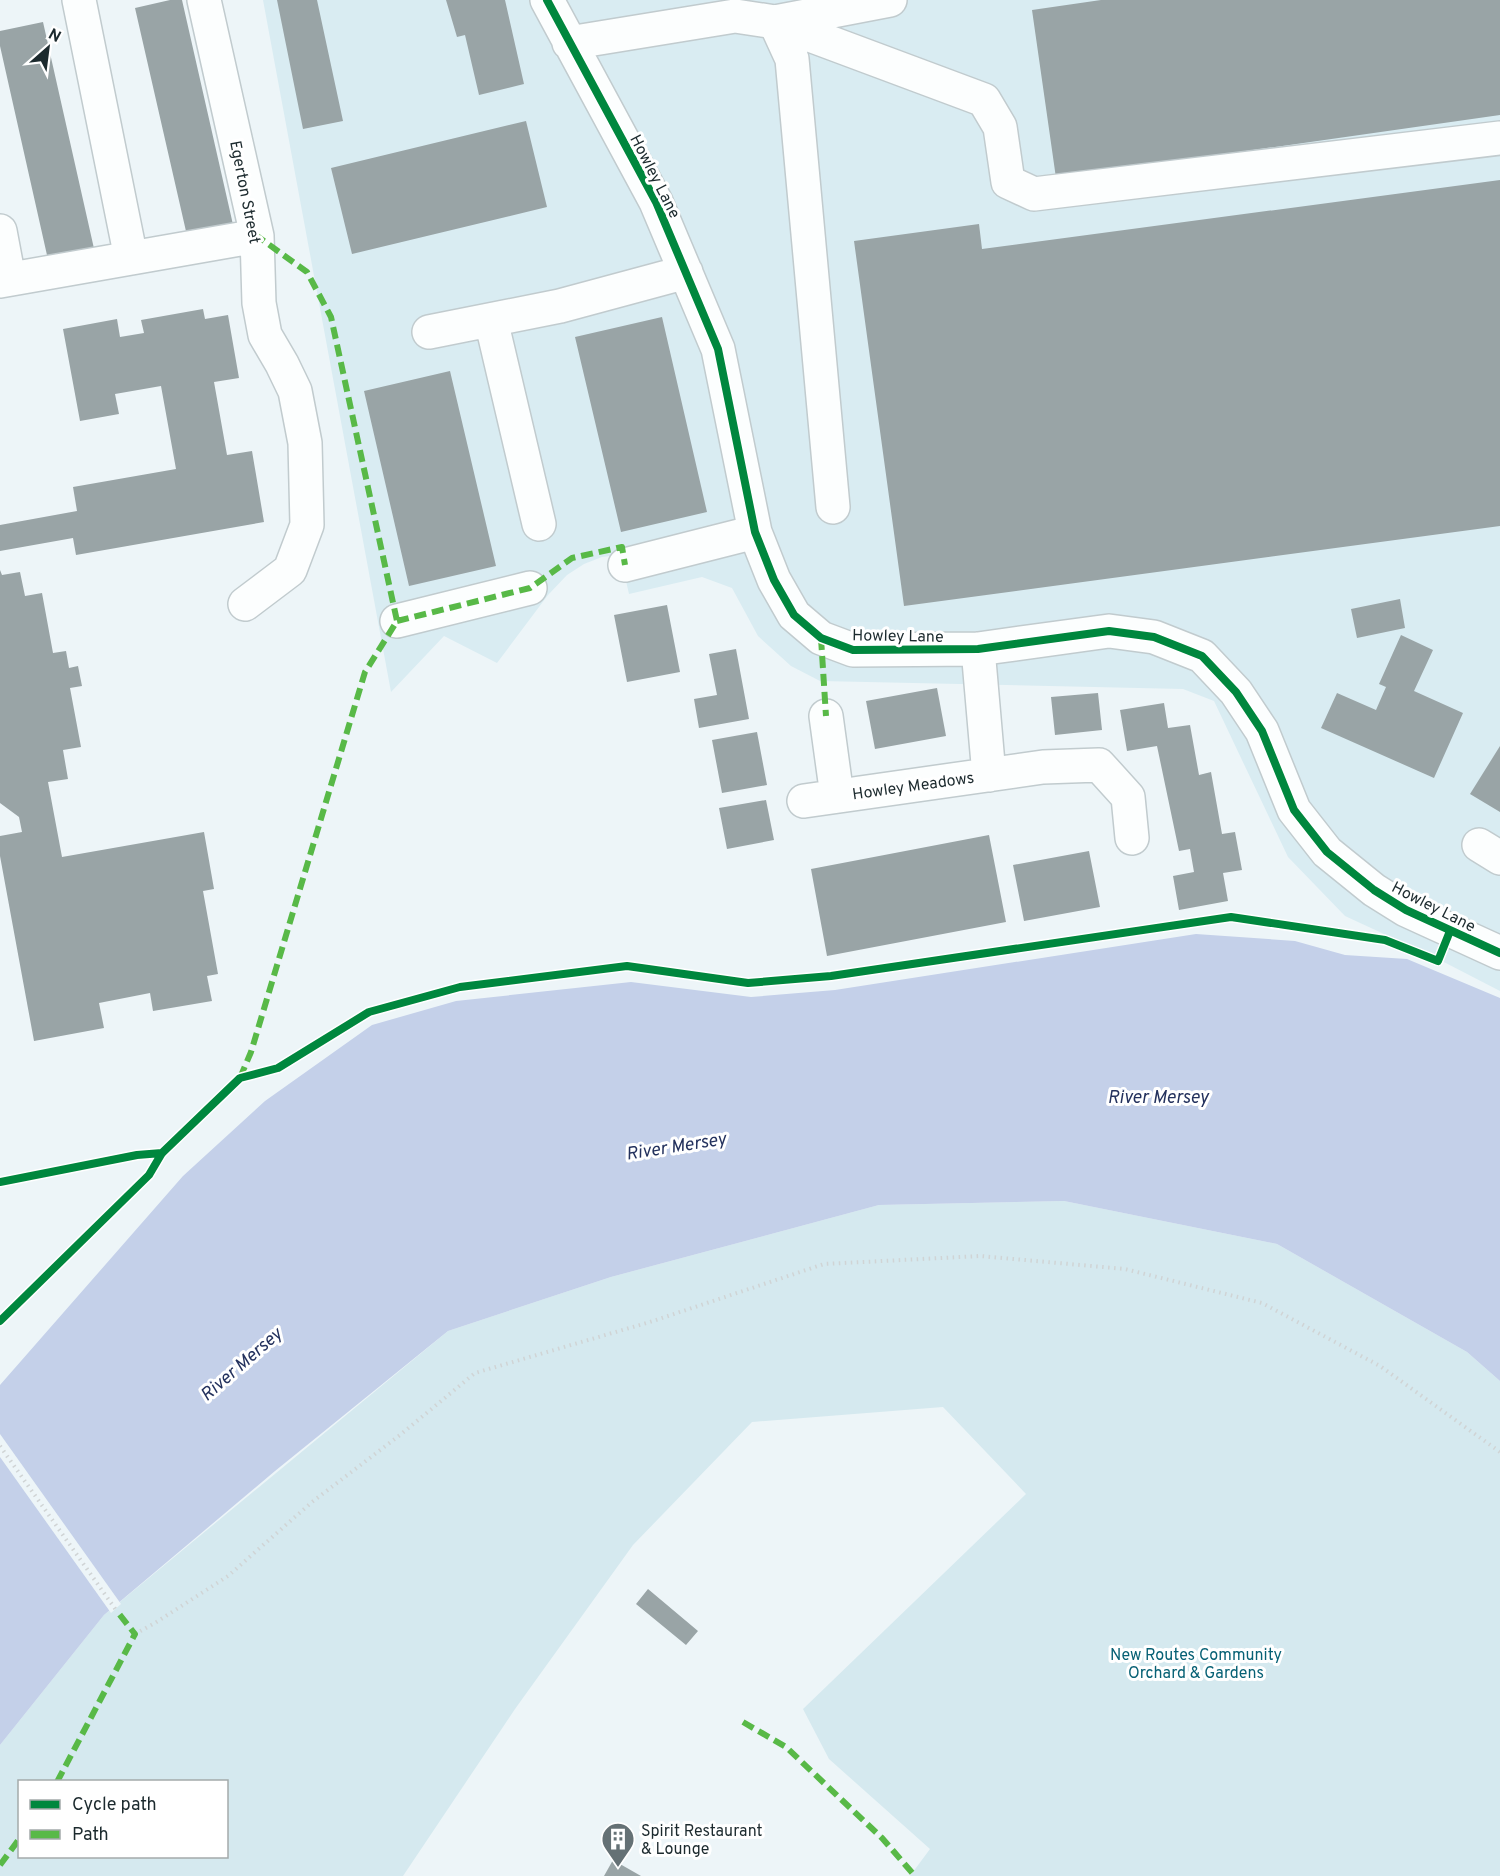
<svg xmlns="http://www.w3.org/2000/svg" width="1500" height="1876" font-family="Overpass,sans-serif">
  <rect width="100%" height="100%" fill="#edf5f8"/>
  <!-- built -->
  <path fill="#d9ecf2" d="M 263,0 L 1500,0 L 1500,991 L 1438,959 L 1345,916 L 1288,857 L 1214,701 L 1183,689 L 820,681 L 791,666 L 758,636 L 732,588 L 702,577 L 629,594 L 620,555 L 602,557 L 584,564 L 567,575 L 548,595 L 497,663 L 444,636 L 391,692 Z"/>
  <!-- green -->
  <path fill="#d5e9ef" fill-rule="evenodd" d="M 1064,1201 L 1277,1244 L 1467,1352 L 1500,1381 L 1500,1876 L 910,1876 L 930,1849 L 829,1759 L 803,1709 L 1026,1494 L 943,1407 L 752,1422 L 633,1545 L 515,1709 L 403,1876 L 0,1876 L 0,1745 L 104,1615 L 448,1331 L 611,1277 L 879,1205 ZM 20,1782 L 226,1782 L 226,1856 L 20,1856 Z"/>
  <!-- water -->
  <path fill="#c4d0e9" d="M 1196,934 L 1295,941 L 1345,955 L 1407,959 L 1500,998 L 1500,1381 L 1467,1352 L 1277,1244 L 1064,1201 L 879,1205 L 611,1277 L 448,1331 L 275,1471 L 104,1615 L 0,1745 L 0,1385 L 183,1176 L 265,1101 L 372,1025 L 456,1001 L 631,982 L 751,997 L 835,990 Z"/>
  <!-- pier -->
  <path fill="#edf5f8" d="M 0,1434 L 121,1604 L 111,1613 L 0,1457 Z"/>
  <!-- building -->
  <path fill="#99a4a6" d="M 170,0 L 182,0 L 234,229 L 188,240 L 135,8 Z
    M 277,0 L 317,0 L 343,121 L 303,129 Z
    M 446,0 L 505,0 L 524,84 L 479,95 L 465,35 L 457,37 Z
    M 1101,0 L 1500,0 L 1500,115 L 1056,178 L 1032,10 Z
    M 43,22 L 95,253 L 49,264 L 0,46 L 0,31 Z
    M 526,121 L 547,207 L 352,254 L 331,168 Z
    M 1500,180 L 1500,526 L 904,606 L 854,241 L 979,224 L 982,249 Z
    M 203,309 L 205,319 L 228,315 L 239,378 L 214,382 L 227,455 L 252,451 L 264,522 L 76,555 L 73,538 L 0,551 L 0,525 L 77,511 L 73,487 L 176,469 L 161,386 L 115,394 L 119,414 L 80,421 L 63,329 L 117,319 L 120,337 L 144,333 L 141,320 Z
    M 662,317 L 707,512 L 621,532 L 575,337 Z
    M 450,371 L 496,566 L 409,586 L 364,391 Z
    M 0,570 L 2,575 L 20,572 L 25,596 L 42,593 L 53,653 L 66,651 L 69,668 L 78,666 L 82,686 L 70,688 L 81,747 L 63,750 L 68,779 L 48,782 L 62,857 L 204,832 L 214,889 L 203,891 L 218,974 L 207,976 L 212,1001 L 153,1011 L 150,993 L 99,1003 L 104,1028 L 34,1041 L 0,856 L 0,836 L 22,832 L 19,817 L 0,803 Z
    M 1400,599 L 1405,628 L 1357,638 L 1351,609 Z
    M 667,605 L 680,672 L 627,682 L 614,615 Z
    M 1401,635 L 1433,650 L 1414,691 L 1463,713 L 1434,778 L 1321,728 L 1337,693 L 1376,710 L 1386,687 L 1379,684 Z
    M 736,649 L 749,719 L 699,728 L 694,699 L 717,695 L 709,654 Z
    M 937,688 L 946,736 L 875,749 L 866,701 Z
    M 1098,693 L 1102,730 L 1055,735 L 1051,697 Z
    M 1164,703 L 1168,728 L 1190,725 L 1199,775 L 1211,772 L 1222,834 L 1235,832 L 1242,870 L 1223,873 L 1228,901 L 1179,910 L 1173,876 L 1194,872 L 1190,849 L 1179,851 L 1157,746 L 1127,751 L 1120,710 Z
    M 757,732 L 767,785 L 722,793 L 712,740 Z
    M 1500,746 L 1500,812 L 1470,794 Z
    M 766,800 L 774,840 L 727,849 L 719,808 Z
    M 989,835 L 1006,922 L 827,956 L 811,869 Z
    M 1089,851 L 1100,907 L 1024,921 L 1013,865 Z
    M 648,1589 L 698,1631 L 686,1645 L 636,1604 Z
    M 613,1860 L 641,1876 L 604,1876 Z"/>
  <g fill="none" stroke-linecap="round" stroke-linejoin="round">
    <defs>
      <path id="minor" d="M 79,0 L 131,258
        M 204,0 L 257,236 L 259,303 L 265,335 L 282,364 L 295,391 L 305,443 L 307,525 L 290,570 L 245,604
        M 547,0 L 656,202 L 718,349 L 755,532 L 774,580 L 794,615 L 821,638 L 853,650 L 978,649 L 1109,631 L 1154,637 L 1202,656 L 1236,692 L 1262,731 L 1294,810 L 1327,852 L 1374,890 L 1406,910 L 1500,953
        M 775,22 L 984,100 L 1000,127 L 1008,182 L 1034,194 L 1500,138
        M 775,22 L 890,0
        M 569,43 L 735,16 L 775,22 L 792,59 L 833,507
        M 0,231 L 9,279
        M 0,281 L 257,236
        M 491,320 L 539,524
        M 429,332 L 560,306 L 686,272
        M 625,565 L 755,532
        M 397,621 L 530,588
        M 978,649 L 989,775
        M 826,716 L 837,796
        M 804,801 L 1043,767 L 1099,765 L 1128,797 L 1132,838
        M 1479,845 L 1500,858"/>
    </defs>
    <!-- minor casing -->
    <use href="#minor" stroke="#c1cbce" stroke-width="36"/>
    <!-- path -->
    <path stroke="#d0d4d5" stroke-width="4" stroke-dasharray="1.5 4.5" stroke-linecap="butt" d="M 0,1446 L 116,1610
      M 135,1634 L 155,1623 L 228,1576 L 312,1502 L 400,1435 L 475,1373 L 650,1322 L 824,1264 L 980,1256 L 1125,1269 L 1262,1303 L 1380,1366 L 1500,1452"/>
    <!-- minor -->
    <use href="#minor" stroke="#fcfefe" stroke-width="33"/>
    <!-- quiet -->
    <path stroke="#58b947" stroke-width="6" stroke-dasharray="12 6" stroke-linecap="butt" d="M 397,621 L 530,588 L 572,558 L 622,547 L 625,565
      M 821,638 L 826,716
      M 240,1078 L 251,1052 L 365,672 L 397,621 L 331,317 L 307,272 L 257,236
      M 743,1722 L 786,1747 L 882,1838 L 915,1876
      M 57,1782 L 135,1634 L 116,1610
      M 0,1865 L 20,1838"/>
    <defs>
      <path id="cycleway" d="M 547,0 L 656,202 L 718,349 L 755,532 L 774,580 L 794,615 L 821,638 L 853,650 L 978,649 L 1109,631 L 1154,637 L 1202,656 L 1236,692 L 1262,731 L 1294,810 L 1327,852 L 1374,890 L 1406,910 L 1500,953
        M 0,1182 L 137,1155 L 162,1153
        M 0,1321 L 149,1175 L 162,1153 L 240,1078 L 278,1068 L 369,1012 L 460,987 L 627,966 L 748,983 L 831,976 L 1231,917 L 1385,940 L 1438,961 L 1450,931"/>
    </defs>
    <!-- cycleway casing -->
    <use href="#cycleway" stroke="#fff" stroke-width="11"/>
    <!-- cycleway -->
    <use href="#cycleway" stroke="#00873e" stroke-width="8"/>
  </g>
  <!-- icons -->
  <defs>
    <symbol id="building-pin" viewBox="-11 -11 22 30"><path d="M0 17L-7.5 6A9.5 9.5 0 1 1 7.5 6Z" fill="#657175" stroke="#fff"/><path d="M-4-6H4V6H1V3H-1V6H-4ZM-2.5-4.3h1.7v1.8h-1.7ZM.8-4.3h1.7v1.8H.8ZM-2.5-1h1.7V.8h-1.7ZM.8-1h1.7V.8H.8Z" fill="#fff"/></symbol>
  </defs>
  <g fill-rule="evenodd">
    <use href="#building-pin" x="599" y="1820" width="38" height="52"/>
  </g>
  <g text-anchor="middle" stroke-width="6" stroke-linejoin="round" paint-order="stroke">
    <!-- street labels -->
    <g font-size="16" fill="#1c2a2e" stroke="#fff">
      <text transform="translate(656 176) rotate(63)" y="6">Howley Lane</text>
      <text transform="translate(246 192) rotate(79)" y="6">Egerton Street</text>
      <text transform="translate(898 635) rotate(1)" y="6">Howley Lane</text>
      <text transform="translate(913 785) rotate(-8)" y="6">Howley Meadows</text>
      <text transform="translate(1434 906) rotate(27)" y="6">Howley Lane</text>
    </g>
    <!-- park labels -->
    <g font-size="16" fill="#076175" stroke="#fff">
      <text x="1196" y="1660">New Routes Community<tspan x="1196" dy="18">Orchard &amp; Gardens</tspan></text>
    </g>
    <!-- poi labels -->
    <g font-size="16" fill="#1c2a2e" stroke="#fff" text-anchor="start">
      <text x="641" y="1836">Spirit Restaurant<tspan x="641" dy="18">&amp; Lounge</tspan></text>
    </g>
    <!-- water labels -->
    <g font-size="18" font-style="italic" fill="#23315d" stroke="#fff">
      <text x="1158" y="1103">River Mersey</text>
      <text transform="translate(676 1146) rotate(-9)" y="6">River Mersey</text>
      <text transform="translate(241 1364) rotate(-41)" y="6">River Mersey</text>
    </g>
  </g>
  <!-- legend -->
  <rect x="18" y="1780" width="210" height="78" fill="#ffffff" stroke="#a4aaab" stroke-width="1.5"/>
  <rect x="30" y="1800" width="30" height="9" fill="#00873e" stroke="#a4aaab" stroke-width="1.5"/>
  <text x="72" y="1810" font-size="18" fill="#1c2a2e">Cycle path</text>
  <rect x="30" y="1830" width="30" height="9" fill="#58b947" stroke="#a4aaab" stroke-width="1.5"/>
  <text x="72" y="1840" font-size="18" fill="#1c2a2e">Path</text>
  <!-- north arrow -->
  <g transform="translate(48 48) rotate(28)" stroke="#ffffff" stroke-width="4.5" paint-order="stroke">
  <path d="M0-4.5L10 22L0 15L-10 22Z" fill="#1c2a2e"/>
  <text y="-9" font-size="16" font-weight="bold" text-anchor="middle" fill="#1c2a2e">N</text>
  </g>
</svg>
